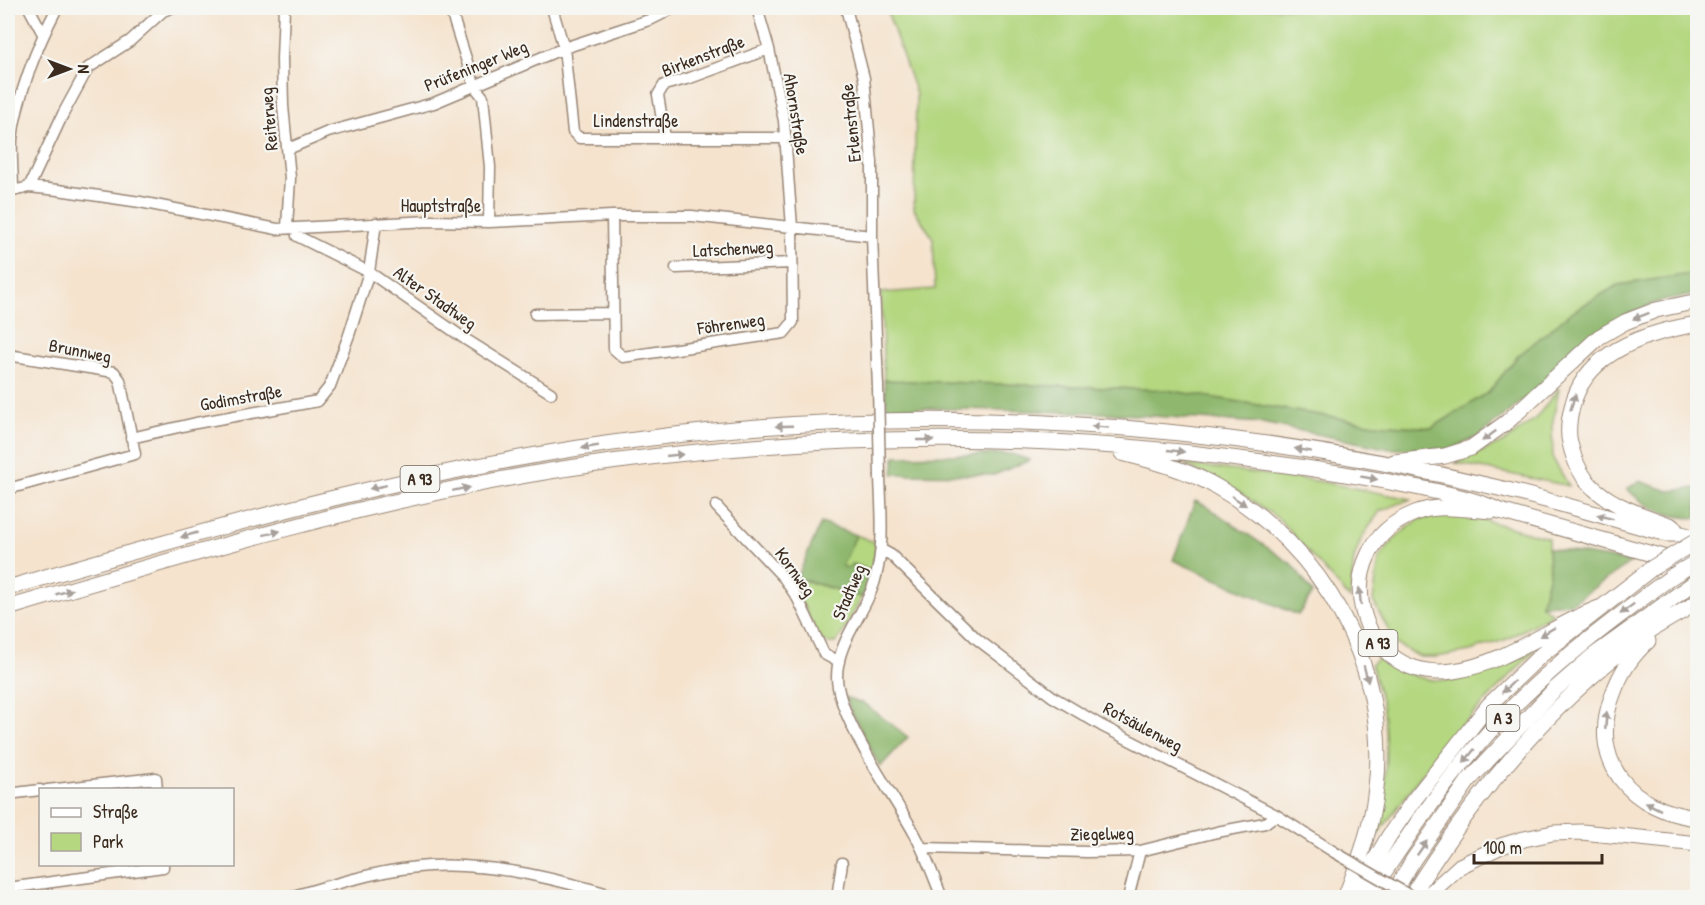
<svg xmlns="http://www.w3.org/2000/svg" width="1705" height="905" font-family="'Patrick Hand',sans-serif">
  <rect width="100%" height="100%" fill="#f6f6f2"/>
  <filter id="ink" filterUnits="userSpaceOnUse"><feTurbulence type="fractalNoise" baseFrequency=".0167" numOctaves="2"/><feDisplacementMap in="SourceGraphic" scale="12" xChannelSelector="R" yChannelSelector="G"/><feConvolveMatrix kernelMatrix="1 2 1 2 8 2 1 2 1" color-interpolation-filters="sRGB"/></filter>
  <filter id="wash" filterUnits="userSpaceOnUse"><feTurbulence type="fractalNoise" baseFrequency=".008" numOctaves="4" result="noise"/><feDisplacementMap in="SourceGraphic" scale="24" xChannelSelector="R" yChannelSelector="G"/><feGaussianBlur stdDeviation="1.35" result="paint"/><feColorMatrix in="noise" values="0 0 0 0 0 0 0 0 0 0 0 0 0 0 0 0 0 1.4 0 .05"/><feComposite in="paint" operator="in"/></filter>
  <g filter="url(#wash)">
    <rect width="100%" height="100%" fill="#f5e3ce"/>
    <!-- green -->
    <path fill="#b4d780" stroke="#78804f" stroke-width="1.5" d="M 886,8 L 1680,8 L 1697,10 L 1697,273 L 1618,285 L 1570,313 L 1517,357 L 1489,392 L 1432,428 L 1375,424 L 1166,390 L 884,380 L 881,293 L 935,289 L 933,238 L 914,209 L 916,94 Z
      M 1559,388 L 1552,426 L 1553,459 L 1569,486 L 1456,463 L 1506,441 L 1535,419 Z
      M 1183,464 L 1317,481 L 1411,499 L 1380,511 L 1362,537 L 1354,558 L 1350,599 L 1279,519 L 1228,485 Z
      M 1448,513 L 1477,518 L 1548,538 L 1549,574 L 1541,605 L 1553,614 L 1507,639 L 1470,651 L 1436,657 L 1420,657 L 1396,644 L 1373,601 L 1379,558 L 1396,537 L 1418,520 Z
      M 856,535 L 877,543 L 872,571 L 853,564 L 847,568 L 842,566 Z
      M 788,576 L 862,597 L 840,637 L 835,643 L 827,643 L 820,638 Z
      M 1536,649 L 1444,744 L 1376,837 C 1386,793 1389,749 1382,704 C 1379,691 1374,677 1371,664 L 1378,658 C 1441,699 1474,677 1536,649 Z"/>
    <!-- forest -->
    <path fill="#8fb86e" stroke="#657146" stroke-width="1.5" d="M 1697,273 L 1697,294 L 1658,302 L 1628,314 L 1479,436 L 1451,449 L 1390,449 L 1262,423 L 1105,413 L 887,407 L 884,380 L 1166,390 L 1375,424 L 1432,428 L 1489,392 L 1517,357 L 1570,313 L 1618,285 Z
      M 1011,454 L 1030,460 L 994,475 L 893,474 L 895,456 Z
      M 1639,481 L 1669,491 L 1697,488 L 1697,518 C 1669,518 1648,509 1627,489 Z
      M 1195,501 L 1206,506 L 1293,565 L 1313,593 L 1298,615 L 1173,560 Z
      M 821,523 L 856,535 L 842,566 L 847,568 L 853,564 L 872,571 L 868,585 L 862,597 L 797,578 Z
      M 1548,548 L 1631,562 L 1572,603 L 1541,605 L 1549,574 Z
      M 844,697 L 863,703 L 908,737 L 880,767 Z"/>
  </g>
  <g filter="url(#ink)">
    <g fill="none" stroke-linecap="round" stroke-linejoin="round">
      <defs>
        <path id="minor" d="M 29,8 L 43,34
          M 210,8 L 218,8
          M 284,8 L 282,59 L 283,106 L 290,178 L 287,227
          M 450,8 L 475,87 L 483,97 L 490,167 L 489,222
          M 552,8 L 564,48 L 573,132 L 579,138 L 786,138
          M 846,8 L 864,78 L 872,162 L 872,236 L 878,387
          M 665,138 L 658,95 L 664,85 L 690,78 L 769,49
          M 288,149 L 328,132 L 434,103 L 564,48 L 652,19 L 674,8
          M 29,187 L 63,114 L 88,68 L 130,41 L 163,11 L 171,8
          M 13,191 C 13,174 11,156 12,139 C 17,96 37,46 57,8
          M 8,194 L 13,191 L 29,187 L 58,190 L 140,202 L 277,229 L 430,221 L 489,222 L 612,216 L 692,216 L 872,236
          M 612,216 L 614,349 L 623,357 L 784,333 L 793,322 L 792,227 L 784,121 L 769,49 L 757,8
          M 297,236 L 369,272 L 465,339 L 551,393
          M 676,268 L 792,263
          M 535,314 L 613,313
          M 8,355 L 114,372 L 120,380 L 135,454 L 8,489
          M 131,438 L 196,423 L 318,401 L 330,386 L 349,335 L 369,272 L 376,223
          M 880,476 C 881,511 885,546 875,580 C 866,613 837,640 837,677 C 837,717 892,793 913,831 C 925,852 933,875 942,898
          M 716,506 L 784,578 L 798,599 L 824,654 L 839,662
          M 882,550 L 891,555 L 977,639 L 1053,697 L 1102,726 L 1276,815 L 1334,852
          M 47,790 L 156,778 L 157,790
          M 8,794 L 40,790
          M 922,848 L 1087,852 L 1140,851 L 1217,832 L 1265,823 L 1276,815
          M 8,888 L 163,867 L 163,864
          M 286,898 C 333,885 380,869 429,866 C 493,862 560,880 622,898
          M 837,898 L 842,863
          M 1128,898 L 1140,851"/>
        <path id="highway" d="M 1122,453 C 1154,461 1188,470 1217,487 C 1323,547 1390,665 1376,788 C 1372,826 1359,862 1345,898
          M 1394,462 L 1445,456 L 1471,448 L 1507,422 L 1599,337 L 1625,322 L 1656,310 L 1698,301
          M 1492,511 C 1466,510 1439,503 1415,513 C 1323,549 1355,684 1453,671 C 1506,664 1551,626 1599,608
          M 1675,529 L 1670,525 C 1645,516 1617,508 1596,490 C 1581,478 1574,461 1570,443 C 1567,431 1569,419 1572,407 C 1585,352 1648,332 1698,324
          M 8,588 C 216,527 427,466 643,439 C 928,402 1224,421 1503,489 C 1558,502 1612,519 1667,534 L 1682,534 L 1698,539
          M 8,608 C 190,554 374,499 562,469 C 789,434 1020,429 1247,460 C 1305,467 1363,476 1420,488 C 1448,494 1474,499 1500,511 L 1698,567
          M 1648,641 C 1632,655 1620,674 1613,694 C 1587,761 1631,811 1698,818
          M 1354,896 L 1389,836 L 1413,801 L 1489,705 L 1541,655 L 1652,568
          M 1370,898 L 1377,883 C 1410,833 1443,784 1483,739 C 1538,675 1607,624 1674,575
          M 1391,898 L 1413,860 L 1469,780 L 1554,690 L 1593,656 L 1698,580
          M 1410,898 C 1471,800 1546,707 1639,638 C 1657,625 1678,614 1698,602
          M 1425,898 L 1460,866 L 1501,846 L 1524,839 L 1553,833 L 1582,832 L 1698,844"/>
      </defs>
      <!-- minor casing -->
      <use href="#minor" stroke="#988676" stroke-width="13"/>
      <!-- highway casing -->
      <use href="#highway" stroke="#988676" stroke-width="17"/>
      <!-- minor -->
      <use href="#minor" stroke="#fff" stroke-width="10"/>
      <!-- highway -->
      <use href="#highway" stroke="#fff" stroke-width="15"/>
      <defs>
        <path id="minor-bridge" d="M 878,387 L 880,476
          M 1334,852 L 1414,898"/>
        <path id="highway-bridge" d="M 1652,568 L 1698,540
          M 1674,575 L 1698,561"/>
      </defs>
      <!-- minor-bridge casing -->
      <use href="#minor-bridge" stroke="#988676" stroke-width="13" stroke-linecap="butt"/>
      <!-- highway-bridge casing -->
      <use href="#highway-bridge" stroke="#988676" stroke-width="17" stroke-linecap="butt"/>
      <!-- minor-bridge -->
      <use href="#minor-bridge" stroke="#fff" stroke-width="10"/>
      <!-- highway-bridge -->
      <use href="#highway-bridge" stroke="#fff" stroke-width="15"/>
    </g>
    <!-- one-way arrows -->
    <defs><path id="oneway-solid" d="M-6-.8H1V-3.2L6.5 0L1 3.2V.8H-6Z" transform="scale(1.5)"/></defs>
    <g fill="#a79f9a">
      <use href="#oneway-solid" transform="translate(1641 316) rotate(159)"/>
      <use href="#oneway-solid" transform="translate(1573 402) rotate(-73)"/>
      <use href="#oneway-solid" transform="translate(784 426) rotate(178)"/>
      <use href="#oneway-solid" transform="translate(1100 427) rotate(-176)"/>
      <use href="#oneway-solid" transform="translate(1489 436) rotate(144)"/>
      <use href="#oneway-solid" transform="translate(925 440)"/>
      <use href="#oneway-solid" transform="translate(590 447) rotate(171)"/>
      <use href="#oneway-solid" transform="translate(1303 450) rotate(-170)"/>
      <use href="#oneway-solid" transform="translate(1176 451) rotate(6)"/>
      <use href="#oneway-solid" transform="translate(675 455) rotate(-6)"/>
      <use href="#oneway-solid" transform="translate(1369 478) rotate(10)"/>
      <use href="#oneway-solid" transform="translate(378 487) rotate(168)"/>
      <use href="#oneway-solid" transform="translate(461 489) rotate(-12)"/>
      <use href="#oneway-solid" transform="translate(1239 501) rotate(33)"/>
      <use href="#oneway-solid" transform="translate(1605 517) rotate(-165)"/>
      <use href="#oneway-solid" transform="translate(272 533) rotate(-14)"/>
      <use href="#oneway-solid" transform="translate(189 535) rotate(164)"/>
      <use href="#oneway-solid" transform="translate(64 592) rotate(-16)"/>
      <use href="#oneway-solid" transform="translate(1360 596) rotate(-96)"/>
      <use href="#oneway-solid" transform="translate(1627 609) rotate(143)"/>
      <use href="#oneway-solid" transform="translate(1547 632) rotate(150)"/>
      <use href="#oneway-solid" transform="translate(1366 674) rotate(75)"/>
      <use href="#oneway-solid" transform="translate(1508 687) rotate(136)"/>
      <use href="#oneway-solid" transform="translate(1606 720) rotate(-85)"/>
      <use href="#oneway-solid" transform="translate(1469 756) rotate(129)"/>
      <use href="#oneway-solid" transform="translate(1653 806) rotate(-153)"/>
      <use href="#oneway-solid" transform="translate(1422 848) rotate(-55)"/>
    </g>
  </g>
  <g text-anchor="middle" stroke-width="4.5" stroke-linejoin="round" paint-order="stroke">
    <!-- shield labels -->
    <g fill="#f6f6f2" stroke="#73675e" stroke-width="1.5">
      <rect x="400.5" y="466" width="39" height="26" rx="4.5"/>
      <rect x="1358.5" y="630" width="39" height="26" rx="4.5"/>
      <rect x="1486.5" y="705" width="33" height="26" rx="4.5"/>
    </g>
    <g font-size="16" font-weight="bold" fill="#3b2a1e">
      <text x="420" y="485">A 93</text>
      <text x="1378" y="649">A 93</text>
      <text x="1503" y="724">A 3</text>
    </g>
    <!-- street labels -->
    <g font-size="18" fill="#3b2a1e" stroke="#f6f6f2">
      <text transform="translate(703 56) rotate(-21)" y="6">Birkenstraße</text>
      <text transform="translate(476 66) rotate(-22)" y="6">Prüfeninger Weg</text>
      <text transform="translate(796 114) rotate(81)" y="6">Ahornstraße</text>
      <text transform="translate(269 119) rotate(-95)" y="6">Reiterweg</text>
      <text x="636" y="127">Lindenstraße</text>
      <text transform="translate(851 123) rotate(-96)" y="6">Erlenstraße</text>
      <text x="441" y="212">Hauptstraße</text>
      <text transform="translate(733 249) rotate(-3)" y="6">Latschenweg</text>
      <text transform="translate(435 298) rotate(35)" y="6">Alter Stadtweg</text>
      <text transform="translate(731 324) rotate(-8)" y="6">Föhrenweg</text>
      <text transform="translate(80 351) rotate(11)" y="6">Brunnweg</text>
      <text transform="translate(241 398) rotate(-10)" y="6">Godimstraße</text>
      <text transform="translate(795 572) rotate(54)" y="6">Kornweg</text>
      <text transform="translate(849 592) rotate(-67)" y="6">Stadtweg</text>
      <text transform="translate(1143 727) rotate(28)" y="6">Rotsäulenweg</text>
      <text transform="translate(1102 834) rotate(-1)" y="6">Ziegelweg</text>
    </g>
  </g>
  <!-- margin -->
  <rect width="1705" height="905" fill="none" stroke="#f6f6f2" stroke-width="30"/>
  <!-- legend -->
  <rect x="39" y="788" width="195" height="78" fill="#f6f6f2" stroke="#aba49d" stroke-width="1.5"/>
  <rect x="51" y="808" width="30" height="9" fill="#ffffff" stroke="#aba49d" stroke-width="1.5"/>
  <text x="93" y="818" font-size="18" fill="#3b2a1e">Straße</text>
  <rect x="51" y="833" width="30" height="18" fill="#b4d780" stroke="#aba49d" stroke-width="1.5"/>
  <text x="93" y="848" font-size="18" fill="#3b2a1e">Park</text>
  <!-- north arrow -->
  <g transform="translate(69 69) rotate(90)" stroke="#f6f6f2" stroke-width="4.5" paint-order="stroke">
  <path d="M0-4.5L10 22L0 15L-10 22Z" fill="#3b2a1e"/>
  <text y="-9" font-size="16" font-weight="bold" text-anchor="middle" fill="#3b2a1e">N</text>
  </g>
  <!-- scale -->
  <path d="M1474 854v9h128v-9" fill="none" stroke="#3b2a1e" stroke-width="3"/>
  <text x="1483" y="854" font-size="18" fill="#3b2a1e" stroke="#f6f6f2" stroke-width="4.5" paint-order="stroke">100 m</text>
</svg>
